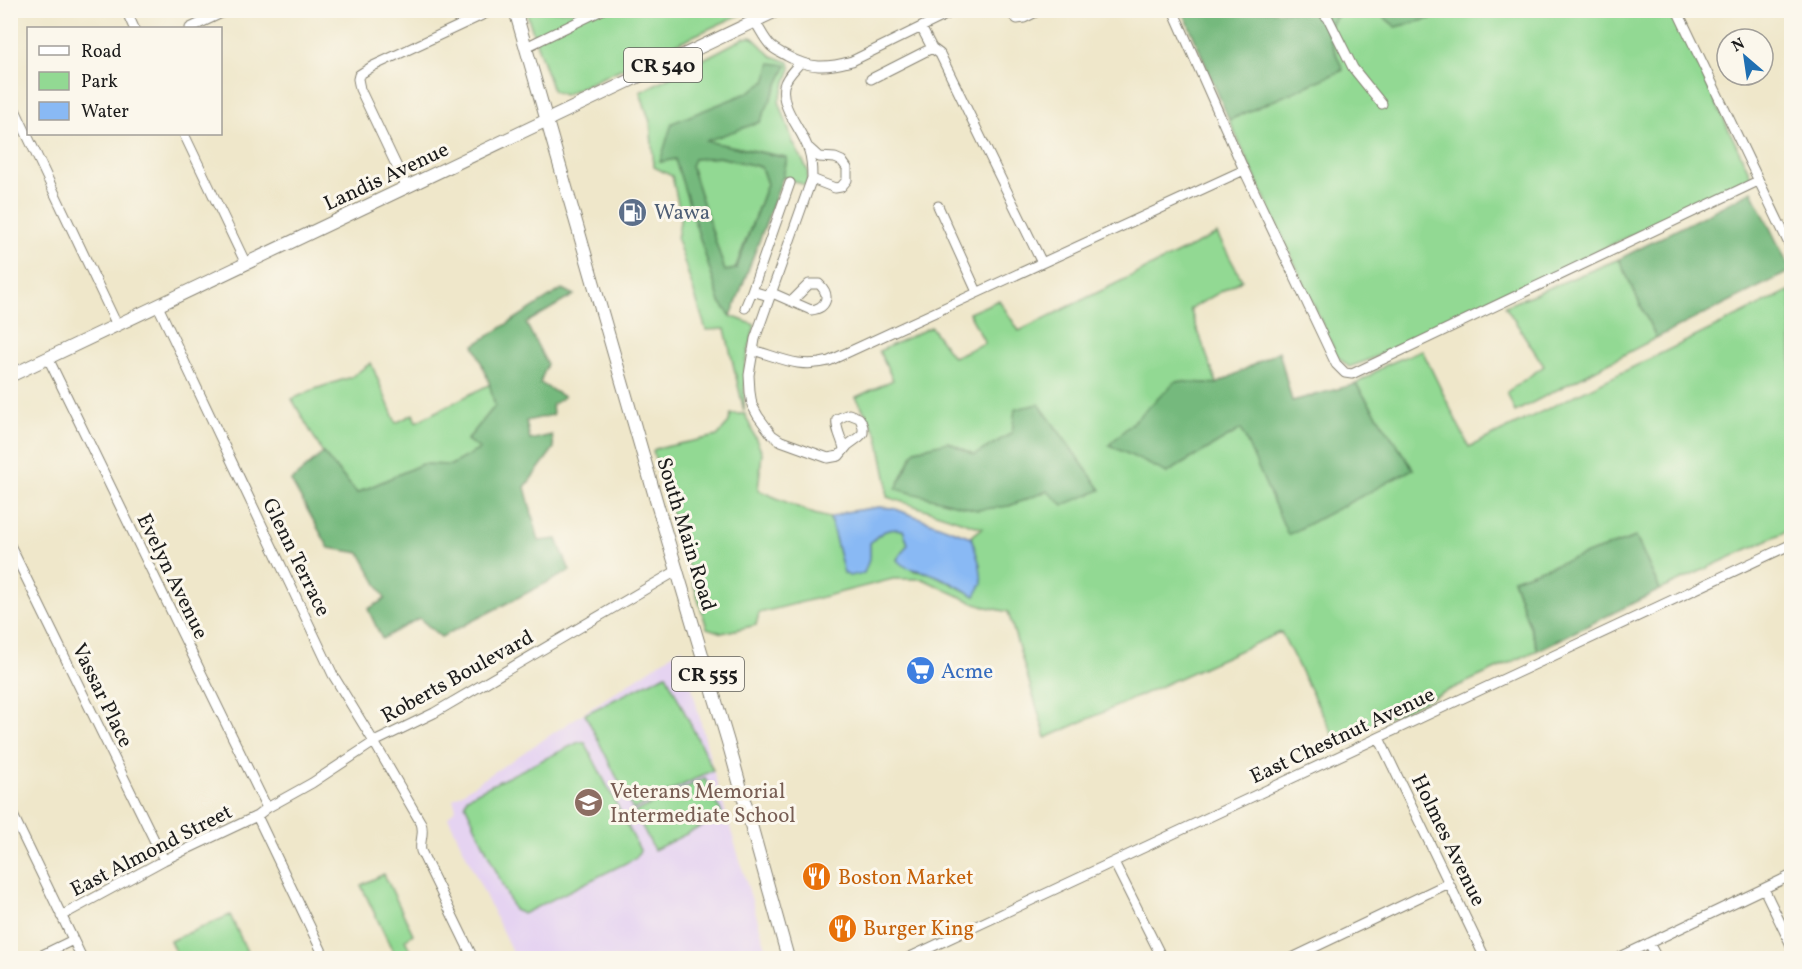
<svg xmlns="http://www.w3.org/2000/svg" width="1802" height="969" font-family="Vollkorn,serif">
  <rect width="100%" height="100%" fill="#fbf7ec"/>
  <filter id="ink" filterUnits="userSpaceOnUse"><feTurbulence type="fractalNoise" baseFrequency=".0167" numOctaves="2"/><feDisplacementMap in="SourceGraphic" scale="12" xChannelSelector="R" yChannelSelector="G"/><feConvolveMatrix kernelMatrix="1 2 1 2 8 2 1 2 1" color-interpolation-filters="sRGB"/></filter>
  <filter id="wash" filterUnits="userSpaceOnUse"><feTurbulence type="fractalNoise" baseFrequency=".008" numOctaves="4" result="noise"/><feDisplacementMap in="SourceGraphic" scale="24" xChannelSelector="R" yChannelSelector="G"/><feGaussianBlur stdDeviation="1.35" result="paint"/><feColorMatrix in="noise" values="0 0 0 0 0 0 0 0 0 0 0 0 0 0 0 0 0 1.4 0 .05"/><feComposite in="paint" operator="in"/></filter>
  <g filter="url(#wash)">
    <rect width="100%" height="100%" fill="#efe7ca"/>
    <!-- built -->
    <path fill="#e5d3f1" d="M 682,648 L 713,770 L 769,958 L 515,958 L 448,817 L 456,808 L 453,799 Z"/>
    <!-- green -->
    <path fill="#92d993" stroke="#577a58" stroke-width="1.5" fill-rule="evenodd" d="M 526,11 L 748,11 L 564,95 L 553,91 L 537,45 Z
      M 1345,11 L 1376,11 L 1396,27 L 1437,17 L 1437,11 L 1672,11 L 1752,178 L 1366,361 L 1349,367 L 1337,356 L 1229,120 L 1343,70 L 1326,30 L 1341,12 Z
      M 752,37 L 772,56 L 789,62 L 791,68 L 779,101 L 793,142 L 808,171 L 807,186 L 783,177 L 787,157 L 704,141 L 760,122 L 771,63 L 766,82 L 747,93 L 661,162 L 675,159 L 720,302 L 731,316 L 755,325 L 745,364 L 744,411 L 725,329 L 706,330 L 677,239 L 681,216 L 672,176 L 654,167 L 650,122 L 640,92 L 744,38 Z
      M 719,157 L 761,167 L 767,184 L 735,269 L 725,271 L 691,166 L 693,159 Z
      M 1217,234 L 1242,280 L 1190,309 L 1217,384 L 1176,381 L 1167,473 L 1241,429 L 1413,469 L 1356,384 L 1386,365 L 1422,350 L 1469,447 L 1791,290 L 1791,529 L 1660,590 L 1636,537 L 1513,580 L 1538,650 L 1336,741 L 1281,632 L 1046,738 L 1008,612 L 978,605 L 923,579 L 893,579 L 759,613 L 756,625 L 722,633 L 707,628 L 653,451 L 655,449 L 717,436 L 728,424 L 731,414 L 745,414 L 762,453 L 758,490 L 814,514 L 830,518 L 844,573 L 870,557 L 870,543 C 881,532 887,527 903,530 L 908,544 L 897,559 L 915,571 L 931,573 L 975,596 L 980,565 L 971,537 L 982,528 L 887,497 L 887,482 L 878,436 L 856,397 L 893,380 L 879,351 L 931,327 L 953,357 L 985,343 L 969,313 L 999,300 L 1019,331 ZM 1012,433 L 1047,491 L 1009,506 L 948,442 L 975,455 Z
      M 1619,259 L 1656,338 L 1515,412 L 1507,392 L 1544,366 L 1505,306 Z
      M 371,363 L 396,423 L 413,414 L 416,422 L 490,384 L 495,406 L 467,440 L 481,449 L 451,465 L 422,464 L 357,493 L 323,453 L 292,399 L 315,389 L 351,377 Z
      M 666,674 L 713,770 L 633,810 L 585,714 Z
      M 579,742 L 585,743 L 640,850 L 636,858 L 523,914 L 514,910 L 465,804 L 467,797 Z
      M 705,778 L 723,816 L 654,850 L 635,812 Z
      M 384,874 L 413,934 L 405,940 L 414,958 L 396,958 L 361,885 Z
      M 230,915 L 250,958 L 178,958 L 170,941 Z"/>
    <!-- forest -->
    <path fill="#75b97d" stroke="#486a4c" stroke-width="1.5" fill-rule="evenodd" d="M 1183,11 L 1345,11 L 1340,12 L 1326,30 L 1343,70 L 1229,120 Z
      M 1377,11 L 1437,11 L 1437,17 L 1396,27 Z
      M 771,63 L 787,65 L 760,122 L 706,141 L 787,158 L 783,177 L 731,316 L 720,302 L 675,159 L 660,162 L 672,123 L 747,93 L 765,82 ZM 719,157 L 761,167 L 767,184 L 736,269 L 725,271 L 691,166 L 694,159 Z
      M 1752,191 L 1791,271 L 1656,338 L 1619,259 Z
      M 562,289 L 574,295 L 526,323 L 547,364 L 540,383 L 564,397 L 552,405 L 553,415 L 526,421 L 530,440 L 552,435 L 554,448 L 525,487 L 539,541 L 557,539 L 570,571 L 441,637 L 419,618 L 382,639 L 368,609 L 385,599 L 360,553 L 329,548 L 291,481 L 323,453 L 357,493 L 422,464 L 451,465 L 480,449 L 467,440 L 495,406 L 489,382 L 474,345 Z
      M 1279,351 L 1292,401 L 1356,384 L 1413,469 L 1288,535 L 1241,429 L 1167,473 L 1109,445 L 1176,381 L 1217,384 Z
      M 1039,404 L 1101,490 L 1063,505 L 1047,491 L 1009,506 L 977,510 L 896,489 L 915,450 L 948,442 L 975,455 L 1012,433 L 1015,409 Z
      M 1636,537 L 1660,590 L 1538,650 L 1513,579 Z"/>
    <!-- water -->
    <path fill="#89b9f4" stroke="#526a88" stroke-width="1.5" d="M 879,507 L 893,508 L 971,537 L 980,565 L 982,583 L 975,596 C 961,589 947,579 932,574 C 920,569 906,571 897,560 L 908,544 L 903,530 C 887,527 881,532 870,543 L 870,557 L 864,573 L 849,576 L 844,573 L 830,518 L 845,512 Z"/>
  </g>
  <g filter="url(#ink)">
    <g fill="none" stroke-linecap="round" stroke-linejoin="round">
      <defs>
        <path id="minor" d="M 126,10 L 134,28
          M 1007,10 L 1017,19 L 1024,18 L 1040,10
          M 1173,10 L 1244,170 L 1336,364 L 1345,373 L 1352,374 L 1758,181
          M 1320,10 L 1328,18 L 1353,68 L 1382,104
          M 1677,10 L 1792,250
          M 755,22 C 760,29 764,39 771,46 C 775,50 782,53 787,56 C 810,69 827,68 852,61 L 956,10
          M 190,28 L 228,10
          M 526,47 L 602,10
          M 932,48 L 940,54 L 1042,263
          M 800,63 C 794,70 786,77 784,86 C 780,109 803,130 809,151 C 812,160 812,169 812,178 L 755,339 L 749,375 L 750,392 L 752,405 L 758,416 L 772,435 L 781,441 L 828,458 L 839,456 L 848,445 L 859,437 L 863,433 L 863,427 L 861,421 L 859,418 L 849,414 L 837,419 C 835,429 842,438 844,449
          M 871,79 L 932,48 L 921,27
          M 10,99 L 117,325
          M 184,134 L 246,264
          M 809,148 L 819,157 L 835,158 L 842,161 L 847,168 L 847,180 L 841,187 L 835,188 L 812,179
          M 407,188 L 360,89 L 358,79 L 359,75 L 373,66 L 493,10
          M 938,206 L 977,292
          M 752,291 L 790,183
          M 770,292 L 811,310 C 827,308 831,295 819,284 L 809,284 L 792,301
          M 158,306 L 333,675 L 374,742 L 421,823 C 425,833 419,841 421,851 L 473,958
          M 745,308 L 752,291 L 769,296
          M 753,350 C 781,358 799,369 829,361 L 1244,170
          M 48,358 L 267,808
          M 10,545 L 164,860
          M 1379,738 L 1485,958
          M 10,809 L 82,958
          M 257,816 L 325,958
          M 1114,862 L 1162,958
          M 1764,889 L 1792,947
          M 61,916 L 164,860 L 257,816 L 267,808 L 312,783 L 374,742 L 434,713 L 678,570
          M 1649,943 L 1657,958
          M 36,958 L 73,940
          M 908,958 L 1792,544
          M 1292,958 L 1449,883
          M 1618,958 L 1792,875"/>
        <path id="major" d="M 515,10 L 658,507 L 728,742 L 788,958
          M 10,376 L 778,10"/>
      </defs>
      <!-- minor casing -->
      <use href="#minor" stroke="#868273" stroke-width="11"/>
      <!-- major casing -->
      <use href="#major" stroke="#868273" stroke-width="14"/>
      <!-- minor -->
      <use href="#minor" stroke="#fff" stroke-width="9"/>
      <!-- major -->
      <use href="#major" stroke="#fff" stroke-width="12"/>
    </g>
  </g>
  <!-- icons -->
  <defs>
    <symbol id="fuel-disc" viewBox="-11 -11 22 22"><circle r="9.5" fill="#5c6f8a" stroke="#fbf7ec"/><path d="M-5.5-6h7V0h2V4h1.3V-2.5L3-4.5l.8-.8L6-3V5H2.5V1h-1V6h-7ZM-4.2-4.7v3.2H.2V-4.7Z" fill="#fff"/></symbol>
    <symbol id="supermarket-disc" viewBox="-11 -11 22 22"><circle r="9.5" fill="#3f7fe0" stroke="#fbf7ec"/><path d="M-6-5.5h2.5l.6 2H6L4.5 2H-2.5L-4.4-4H-6ZM-1.5 3.2a1.3 1.3 0 1 0 .1 0ZM3 3.2a1.3 1.3 0 1 0 .1 0Z" fill="#fff"/></symbol>
    <symbol id="school-disc" viewBox="-11 -11 22 22"><circle r="9.5" fill="#8d6e63" stroke="#fbf7ec"/><path d="M0-5L7-2L0 1L-7-2ZM-4 1L0 2.5L4 1V4Q0 6-4 4Z" fill="#fff"/></symbol>
    <symbol id="restaurant-disc" viewBox="-11 -11 22 22"><circle r="9.5" fill="#e8710a" stroke="#fbf7ec"/><path d="M-5-6h1v4h1v-4h1v4h1v-4h1v5L-1.5 .5V6h-2V.5L-5-1ZM5-6V6H3V1.5H1.5Q1.5-4 5-6Z" fill="#fff"/></symbol>
  </defs>
  <g fill-rule="evenodd">
    <use href="#fuel-disc" x="616" y="196" width="33" height="33"/>
    <use href="#supermarket-disc" x="904" y="654" width="33" height="33"/>
    <use href="#school-disc" x="572" y="786" width="33" height="33"/>
    <use href="#restaurant-disc" x="800" y="860" width="33" height="33"/>
    <use href="#restaurant-disc" x="826" y="912" width="33" height="33"/>
  </g>
  <g text-anchor="middle" stroke-width="6" stroke-linejoin="round" paint-order="stroke">
    <!-- shield labels -->
    <g fill="#fbf7ec" stroke="#5f5e5a" stroke-width="1.5">
      <rect x="624" y="48" width="78" height="34" rx="4.5"/>
      <rect x="672" y="657" width="72" height="34" rx="4.5"/>
    </g>
    <g font-size="20" font-weight="bold" fill="#1c1c1c">
      <text x="663" y="72">CR 540</text>
      <text x="708" y="681">CR 555</text>
    </g>
    <!-- street labels -->
    <g font-size="21" fill="#1c1c1c" stroke="#fbf7ec">
      <text transform="translate(386 176) rotate(-25)" y="7">Landis Avenue</text>
      <text transform="translate(687 534) rotate(73)" y="7">South Main Road</text>
      <text transform="translate(297 557) rotate(64)" y="7">Glenn Terrace</text>
      <text transform="translate(173 576) rotate(64)" y="7">Evelyn Avenue</text>
      <text transform="translate(457 676) rotate(-29)" y="7">Roberts Boulevard</text>
      <text transform="translate(103 695) rotate(64)" y="7">Vassar Place</text>
      <text transform="translate(1342 735) rotate(-25)" y="7">East Chestnut Avenue</text>
      <text transform="translate(1449 840) rotate(64)" y="7">Holmes Avenue</text>
      <text transform="translate(151 850) rotate(-27)" y="7">East Almond Street</text>
    </g>
    <!-- service labels -->
    <g font-size="21" fill="#4e5e75" stroke="#fbf7ec" text-anchor="start">
      <text x="654" y="219">Wawa</text>
    </g>
    <!-- shop labels -->
    <g font-size="21" fill="#366cbe" stroke="#fbf7ec" text-anchor="start">
      <text x="941" y="678">Acme</text>
    </g>
    <!-- education labels -->
    <g font-size="21" fill="#785e54" stroke="#fbf7ec" text-anchor="start">
      <text x="610" y="798">Veterans Memorial<tspan x="610" dy="24">Intermediate School</tspan></text>
    </g>
    <!-- food labels -->
    <g font-size="21" fill="#c56008" stroke="#fbf7ec" text-anchor="start">
      <text x="838" y="884">Boston Market</text>
      <text x="863" y="935">Burger King</text>
    </g>
  </g>
  <!-- margin -->
  <rect width="1802" height="969" fill="none" stroke="#fbf7ec" stroke-width="36"/>
  <!-- legend -->
  <rect x="27" y="27" width="195" height="108" fill="#fbf7ec" stroke="#a29f99" stroke-width="1.5"/>
  <rect x="39" y="46" width="30" height="9" fill="#ffffff" stroke="#a29f99" stroke-width="1.5"/>
  <text x="81" y="57" font-size="18" fill="#1c1c1c">Road</text>
  <rect x="39" y="72" width="30" height="18" fill="#92d993" stroke="#a29f99" stroke-width="1.5"/>
  <text x="81" y="87" font-size="18" fill="#1c1c1c">Park</text>
  <rect x="39" y="102" width="30" height="18" fill="#89b9f4" stroke="#a29f99" stroke-width="1.5"/>
  <text x="81" y="117" font-size="18" fill="#1c1c1c">Water</text>
  <!-- north arrow -->
  <g transform="translate(1745 57) rotate(331)"><circle r="28" fill="#fbf7ec" stroke="#a29f99" stroke-width="1.5"/>
  <path d="M0-4.5L10 22L0 15L-10 22Z" fill="#1f6fb2"/>
  <text y="-9" font-size="16" font-weight="bold" text-anchor="middle" fill="#1c1c1c">N</text>
  </g>
</svg>
